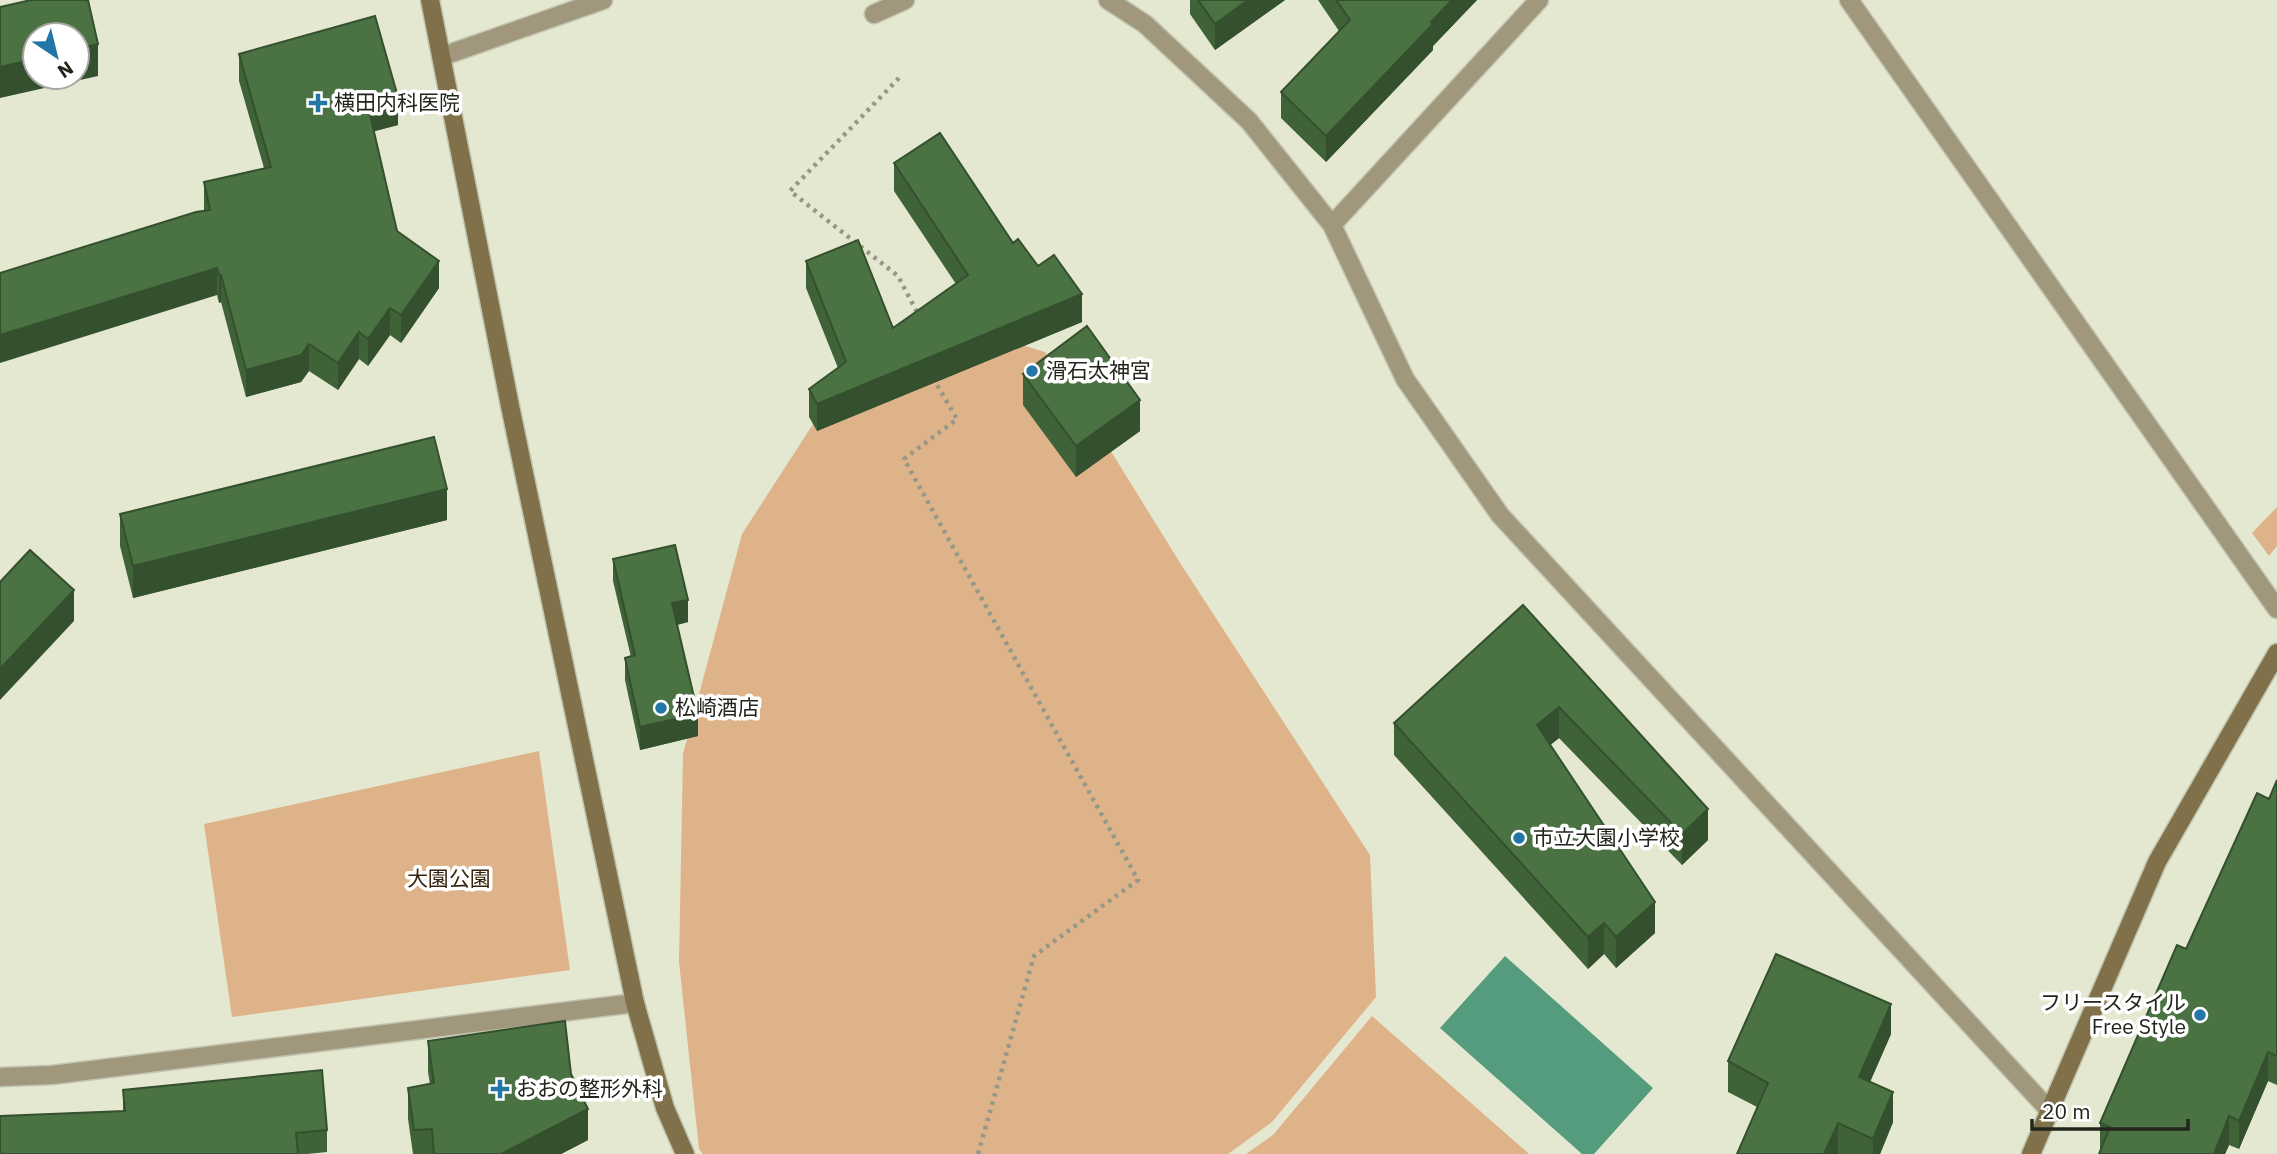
<svg xmlns="http://www.w3.org/2000/svg" width="2277" height="1154" font-family="'IBM Plex Sans','Noto Sans JP',sans-serif">
  <rect width="100%" height="100%" fill="#e4e8d1"/>
  <!-- green -->
  <path fill="#deb389" d="M 942,320 L 1045,352 L 1086,411 L 1182,566 L 1370,855 L 1376,997 L 1272,1122 L 1228,1154 L 703,1154 L 699,1149 L 679,962 L 683,754 L 742,534 L 850,367 Z
    M 2277,507 L 2277,546 L 2269,556 L 2252,533 Z
    M 539,751 L 570,970 L 232,1017 L 204,824 Z
    M 1372,1016 L 1529,1154 L 1246,1154 L 1273,1135 Z"/>
  <!-- water -->
  <path fill="#559b7e" d="M 1505,956 L 1653,1088 L 1594,1154 L 1582,1154 L 1440,1028 Z"/>
  <g fill="none" stroke-linecap="round" stroke-linejoin="round">
    <defs>
      <path id="lane" d="M 874,14 L 905,0"/>
      <path id="street" d="M 1108,0 L 1145,24 L 1249,121 L 1332,225 L 1405,379 L 1500,515 L 2049,1110
        M 1849,0 L 2277,609
        M 443,56 L 603,0
        M 1332,225 L 1539,0
        M 0,1077 L 52,1075 L 635,1003"/>
      <path id="secondary" d="M 430,0 L 510,406 L 635,1003 L 665,1108 L 685,1154
        M 2031,1154 L 2157,862 L 2277,653"/>
    </defs>
    <!-- lane casing -->
    <use href="#lane" stroke="#c1c5b0" stroke-width="21"/>
    <!-- street casing -->
    <use href="#street" stroke="#c1c5b0" stroke-width="21"/>
    <!-- secondary casing -->
    <use href="#secondary" stroke="#c1c5b0" stroke-width="21"/>
    <!-- path -->
    <path stroke="#959887" stroke-width="4.5" stroke-dasharray="3.5 5" stroke-linecap="butt" d="M 899,78 L 790,191 L 898,276 L 918,314
      M 933,378 L 957,419 L 904,459 L 1138,880 L 1034,956 L 978,1154"/>
    <!-- lane -->
    <use href="#lane" stroke="#a1977d" stroke-width="18"/>
    <!-- street -->
    <use href="#street" stroke="#a1977d" stroke-width="18"/>
    <!-- secondary -->
    <use href="#secondary" stroke="#80714b" stroke-width="18"/>
  </g>
  <!-- wall -->
  <path fill="#406239" d="M 1190,0 L 1285,0 L 1215,50 L 1190,14 Z
    M 1318,0 L 1477,0 L 1433,46 L 1433,50 L 1326,162 L 1281,118 L 1281,92 L 1339,31 Z
    M 239,54 L 398,125 L 374,131 L 397,231 L 439,288 L 401,343 L 390,335 L 368,366 L 359,359 L 338,390 L 309,371 L 301,382 L 246,397 L 221,302 L 219,303 L 217,295 L 204,210 L 204,182 L 264,168 L 239,81 Z
    M 894,163 L 1013,243 L 1038,266 L 1082,322 L 817,431 L 809,417 L 809,389 L 838,368 L 806,288 L 806,261 L 893,328 L 956,284 L 894,191 Z
    M 1023,374 L 1140,431 L 1076,477 L 1023,405 Z
    M 120,514 L 447,520 L 133,598 L 120,546 Z
    M 613,559 L 688,622 L 677,625 L 698,736 L 640,750 L 625,680 L 625,658 L 631,657 L 613,581 Z
    M 1523,605 L 1708,840 L 1682,865 L 1559,738 L 1550,745 L 1655,933 L 1616,968 L 1604,954 L 1588,969 L 1394,755 L 1394,723 Z
    M 2277,780 L 2277,1085 L 2268,1081 L 2239,1149 L 2229,1145 L 2225,1154 L 2099,1154 L 2100,1150 L 2100,1123 L 2186,949 L 2269,799 Z
    M 1891,1034 L 1870,1082 L 1893,1122 L 1880,1154 L 1737,1154 L 1757,1107 L 1728,1092 L 1728,1061 Z
    M 428,1041 L 571,1074 L 588,1140 L 561,1154 L 413,1154 L 408,1119 L 408,1088 L 430,1084 L 428,1072 Z
    M 123,1090 L 327,1130 L 327,1152 L 307,1154 L 0,1154 L 123,1111 Z"/>
  <!-- shaded-wall -->
  <path fill="#34502e" d="M 1248,0 L 1285,0 L 1215,50 L 1215,24 Z
    M 1452,0 L 1477,0 L 1433,46 L 1433,50 L 1326,162 L 1326,136 Z
    M 98,44 L 98,76 L 0,98 L 0,67 L 35,59 L 35,77 L 77,77 L 77,49 Z
    M 398,97 L 398,125 L 368,133 L 368,106 Z
    M 439,261 L 439,288 L 401,343 L 401,315 Z
    M 217,268 L 217,295 L 0,363 L 0,335 Z
    M 219,275 L 221,275 L 221,302 L 219,303 Z
    M 1082,294 L 1082,322 L 817,431 L 817,404 Z
    M 390,308 L 390,335 L 368,366 L 368,339 Z
    M 359,332 L 359,359 L 338,390 L 338,363 Z
    M 309,344 L 309,371 L 301,382 L 246,397 L 246,370 Z
    M 1140,400 L 1140,431 L 1076,477 L 1076,446 Z
    M 447,489 L 447,520 L 133,598 L 133,566 Z
    M 74,590 L 74,621 L 0,700 L 0,669 Z
    M 688,600 L 688,622 L 672,626 L 672,603 Z
    M 1559,707 L 1559,738 L 1537,756 L 1537,725 Z
    M 698,714 L 698,736 L 640,750 L 640,727 Z
    M 1708,809 L 1708,840 L 1682,865 L 1682,834 Z
    M 1655,902 L 1655,933 L 1616,968 L 1616,937 Z
    M 1604,923 L 1604,954 L 1588,969 L 1588,937 Z
    M 1891,1004 L 1891,1034 L 1859,1107 L 1859,1077 Z
    M 2268,1052 L 2268,1081 L 2239,1149 L 2239,1121 Z
    M 1893,1092 L 1893,1122 L 1880,1154 L 1873,1154 L 1873,1139 Z
    M 588,1109 L 588,1140 L 561,1154 L 501,1154 Z
    M 2229,1116 L 2229,1145 L 2225,1154 L 2214,1154 Z
    M 1838,1123 L 1838,1154 L 1824,1154 Z"/>
  <!-- building -->
  <path fill="#4b7242" stroke="#34502e" stroke-width="2" d="M 31,0 L 88,0 L 98,44 L 77,49 L 77,35 L 35,35 L 35,59 L 0,67 L 0,7 Z
    M 1198,0 L 1248,0 L 1215,24 Z
    M 1336,0 L 1452,0 L 1431,22 L 1433,24 L 1326,136 L 1281,92 L 1350,20 Z
    M 375,16 L 398,97 L 368,106 L 397,231 L 439,261 L 401,315 L 390,308 L 368,339 L 359,332 L 338,363 L 309,344 L 301,355 L 246,370 L 221,275 L 219,275 L 217,268 L 0,335 L 0,273 L 196,212 L 210,210 L 204,182 L 271,167 L 239,54 Z
    M 940,133 L 1013,243 L 1018,239 L 1038,266 L 1054,255 L 1082,294 L 817,404 L 809,389 L 846,362 L 806,261 L 858,240 L 893,328 L 968,275 L 894,163 Z
    M 1087,326 L 1140,400 L 1076,446 L 1023,374 Z
    M 434,437 L 447,489 L 133,566 L 120,514 Z
    M 675,545 L 688,600 L 672,603 L 698,714 L 640,727 L 625,658 L 635,655 L 613,559 Z
    M 30,550 L 74,590 L 0,669 L 0,582 Z
    M 1523,605 L 1708,809 L 1682,834 L 1559,707 L 1537,725 L 1655,902 L 1616,937 L 1604,923 L 1588,937 L 1394,723 Z
    M 2277,780 L 2277,1056 L 2268,1052 L 2239,1121 L 2229,1116 L 2214,1154 L 2099,1154 L 2110,1127 L 2100,1123 L 2177,945 L 2186,949 L 2257,793 L 2269,799 Z
    M 1776,954 L 1891,1004 L 1859,1077 L 1893,1092 L 1873,1139 L 1838,1123 L 1824,1154 L 1737,1154 L 1768,1083 L 1728,1061 Z
    M 565,1021 L 571,1074 L 588,1109 L 501,1154 L 434,1154 L 432,1129 L 414,1130 L 408,1088 L 434,1083 L 428,1041 Z
    M 322,1070 L 327,1130 L 296,1133 L 298,1154 L 0,1154 L 0,1116 L 125,1111 L 123,1090 Z"/>
  <!-- markers -->
  <g fill="#2476a7" stroke="#fff" stroke-width="2.5">
    <path d="M314.5 92.5h7v7h7v7h-7v7h-7v-7h-7v-7h7z"/>
    <circle cx="1032" cy="371" r="7"/>
    <circle cx="661" cy="708" r="7"/>
    <circle cx="1519" cy="838" r="7"/>
    <circle cx="2200" cy="1015" r="7"/>
    <path d="M496.5 1078.5h7v7h7v7h-7v7h-7v-7h-7v-7h7z"/>
  </g>
  <g text-anchor="middle" stroke-width="7" stroke-linejoin="round" paint-order="stroke">
    <!-- poi labels -->
    <g font-size="21" fill="#23241c" stroke="#fff" text-anchor="start">
      <text x="334" y="110">横田内科医院</text>
      <text x="1046" y="378">滑石太神宮</text>
      <text x="675" y="715">松崎酒店</text>
      <text x="1533" y="845">市立大園小学校</text>
      <text x="2186" y="1010" text-anchor="end">フリースタイル<tspan x="2186" dy="24">Free Style</tspan></text>
      <text x="516" y="1096">おおの整形外科</text>
    </g>
    <!-- park labels -->
    <g font-size="21" fill="#38240e" stroke="#fff">
      <text x="449" y="886">大園公園</text>
    </g>
  </g>
  <!-- north arrow -->
  <g transform="translate(56 56) rotate(145)"><circle r="33" fill="#ffffff" stroke="#a7a7a4" stroke-width="2"/>
  <path d="M0-5L12 26L0 18L-12 26Z" fill="#2476a7"/>
  <text y="-10" font-size="19" font-weight="bold" text-anchor="middle" fill="#23241c">N</text>
  </g>
  <!-- scale -->
  <path d="M2032 1119v10h156v-10" fill="none" stroke="#23241c" stroke-width="3.5"/>
  <text x="2042" y="1119" font-size="21" fill="#23241c" stroke="#ffffff" stroke-width="5" paint-order="stroke">20 m</text>
</svg>
